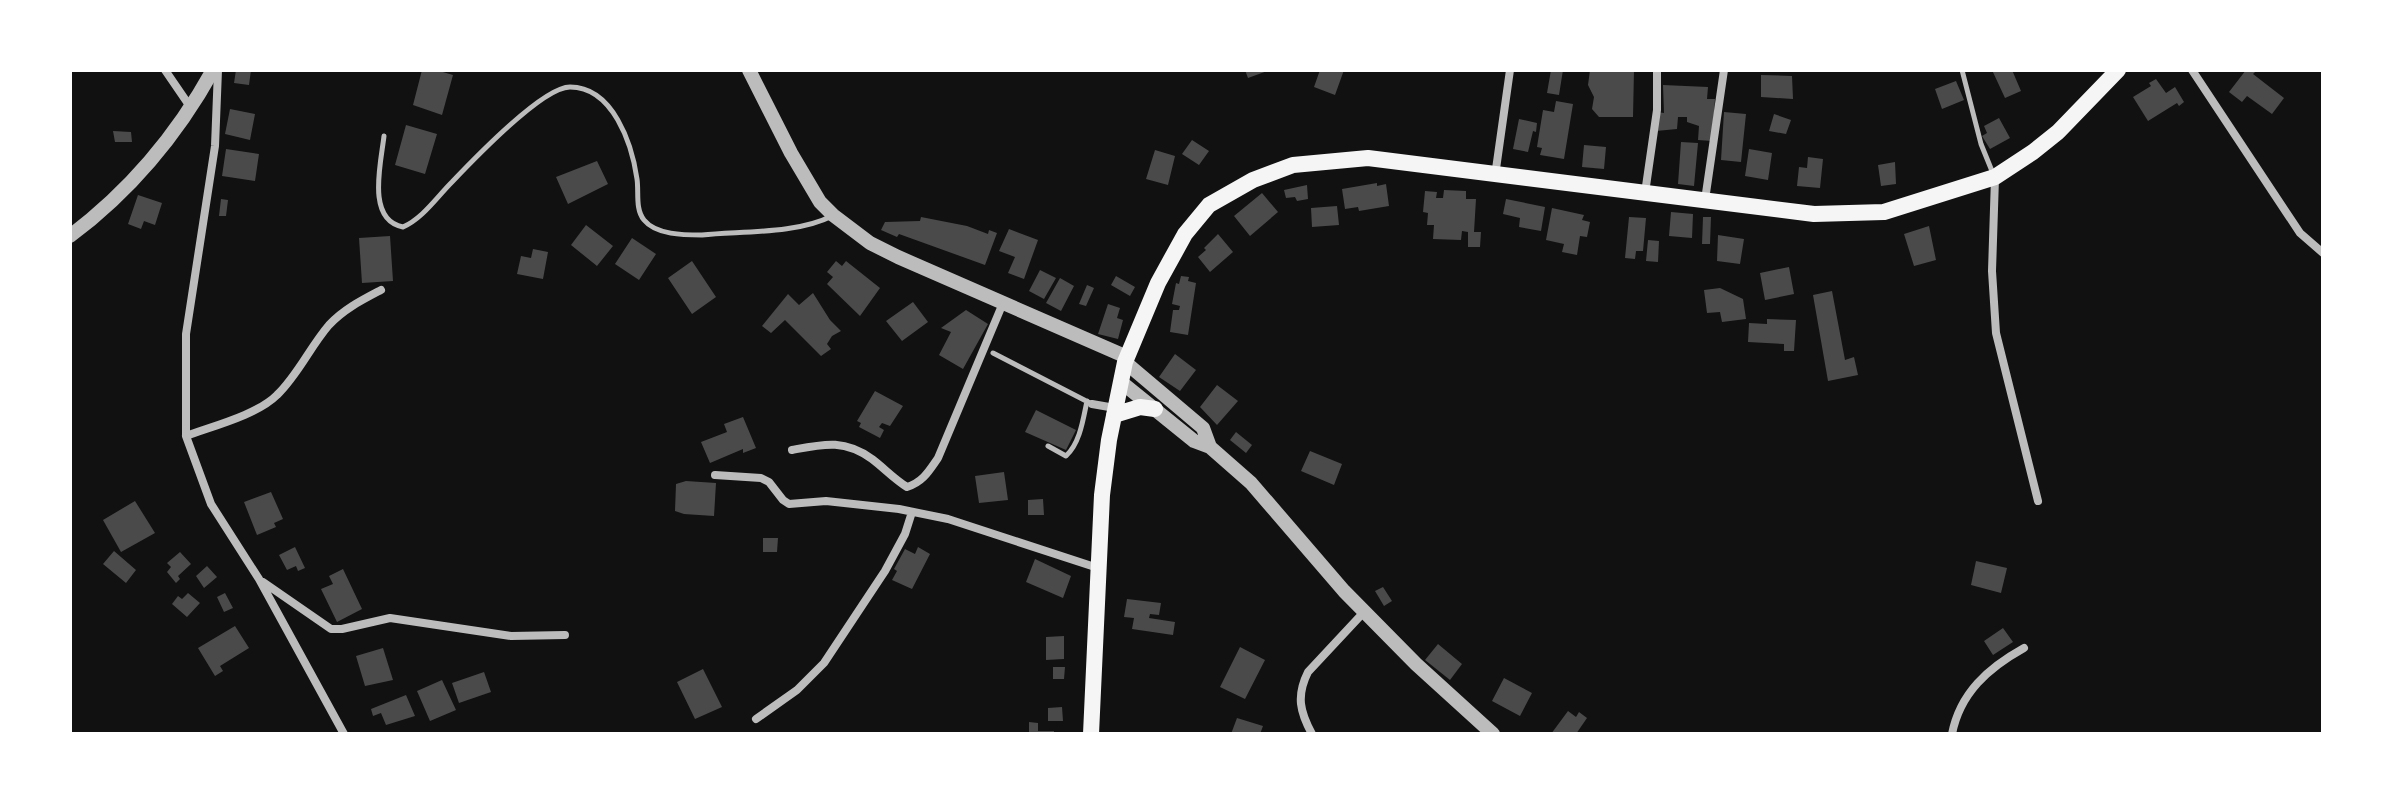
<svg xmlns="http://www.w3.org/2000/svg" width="2393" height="804" font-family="'Golos Text',sans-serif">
  <rect width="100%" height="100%" fill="#111"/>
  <!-- building -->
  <path fill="#4a4a4a" d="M 236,70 L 251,70 L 249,85 L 234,83 Z
    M 422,70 L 436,70 L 453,75 L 442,115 L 413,105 Z
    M 1245,70 L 1270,70 L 1248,78 Z
    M 1320,70 L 1344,70 L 1335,95 L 1314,87 Z
    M 1551,70 L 1563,70 L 1559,95 L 1547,93 Z
    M 1590,70 L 1634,70 L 1633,117 L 1599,117 L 1592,109 L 1594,97 L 1588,85 Z
    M 1992,70 L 2012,70 L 2021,91 L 2005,98 Z
    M 2246,70 L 2257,70 L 2253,74 L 2284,98 L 2272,114 L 2247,96 L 2242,102 L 2229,92 Z
    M 1761,75 L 1792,76 L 1793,99 L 1761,97 Z
    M 2156,79 L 2166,93 L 2175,87 L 2184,102 L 2179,106 L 2177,103 L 2148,121 L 2133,97 L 2151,86 L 2149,83 Z
    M 1956,81 L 1964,100 L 1942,109 L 1935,89 Z
    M 1663,85 L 1708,87 L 1707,99 L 1715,99 L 1712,141 L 1698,140 L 1699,126 L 1687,122 L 1687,117 L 1678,117 L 1677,129 L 1656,131 L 1657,112 L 1664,113 Z
    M 1556,101 L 1573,104 L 1564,159 L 1540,155 L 1542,148 L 1537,147 L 1543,110 L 1554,112 Z
    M 230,109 L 255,114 L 250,140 L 225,134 Z
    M 1724,112 L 1746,114 L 1741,162 L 1721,160 Z
    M 1774,114 L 1791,120 L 1786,134 L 1769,131 Z
    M 1999,118 L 2010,138 L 1990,149 L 1982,136 L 1987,133 L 1984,126 Z
    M 1519,119 L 1537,123 L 1536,132 L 1533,131 L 1528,152 L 1513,149 Z
    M 406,125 L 437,134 L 425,174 L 395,165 Z
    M 113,131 L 131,132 L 132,142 L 115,142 Z
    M 1192,140 L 1209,151 L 1199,165 L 1182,154 Z
    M 1681,142 L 1698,143 L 1694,186 L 1678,184 Z
    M 1584,145 L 1606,147 L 1604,169 L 1582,167 Z
    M 226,149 L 259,154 L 255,181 L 222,176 Z
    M 1749,149 L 1772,153 L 1768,180 L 1745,176 Z
    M 1155,150 L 1175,156 L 1168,185 L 1146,179 Z
    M 1808,157 L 1823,159 L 1820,188 L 1797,186 L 1799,167 L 1807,168 Z
    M 597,161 L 608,184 L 568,204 L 556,177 Z
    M 1895,162 L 1896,184 L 1881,186 L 1878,165 Z
    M 1377,183 L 1377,186 L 1386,184 L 1389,206 L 1359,211 L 1358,207 L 1345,209 L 1342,189 Z
    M 1307,185 L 1308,199 L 1297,201 L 1295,197 L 1286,198 L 1284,190 Z
    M 1444,190 L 1466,191 L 1466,199 L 1476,199 L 1474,232 L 1481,232 L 1480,247 L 1468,247 L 1468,232 L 1462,231 L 1461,240 L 1433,239 L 1434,225 L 1427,225 L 1428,213 L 1423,212 L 1425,191 L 1437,192 L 1436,198 L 1443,198 Z
    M 1262,193 L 1278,212 L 1250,236 L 1234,216 Z
    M 138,195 L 162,203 L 155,225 L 144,221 L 141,229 L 128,224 Z
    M 221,199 L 228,200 L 226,216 L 219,216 Z
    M 1506,199 L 1545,207 L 1541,231 L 1519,227 L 1520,218 L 1503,214 Z
    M 1337,206 L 1339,225 L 1312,227 L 1311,208 Z
    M 1552,208 L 1584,215 L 1582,220 L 1590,222 L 1587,237 L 1580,236 L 1577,255 L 1562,252 L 1564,244 L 1546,240 Z
    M 1671,212 L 1693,214 L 1692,238 L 1669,236 Z
    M 921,217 L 967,226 L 988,234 L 989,230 L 997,233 L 985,265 L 899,234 L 897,237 L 881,230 L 885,222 L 920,221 Z
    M 1629,217 L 1646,218 L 1643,251 L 1636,251 L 1635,259 L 1625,258 Z
    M 1703,217 L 1711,217 L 1710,244 L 1702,244 Z
    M 586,225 L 613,246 L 597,266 L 571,245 Z
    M 1929,226 L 1936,260 L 1914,266 L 1904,234 Z
    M 1009,229 L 1038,240 L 1024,279 L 1008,273 L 1015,257 L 999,251 Z
    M 1218,234 L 1233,252 L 1210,272 L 1198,257 L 1206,250 L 1204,248 Z
    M 1718,235 L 1744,239 L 1740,264 L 1717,261 Z
    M 390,236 L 393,281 L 362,283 L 359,238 Z
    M 632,238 L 656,254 L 639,280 L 615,264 Z
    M 1648,240 L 1659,241 L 1658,262 L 1646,261 Z
    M 533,249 L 548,252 L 543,279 L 517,274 L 521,256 L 531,258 Z
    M 692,261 L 716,297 L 692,314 L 668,278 Z
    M 836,261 L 842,266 L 846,261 L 880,288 L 860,316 L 827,284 L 833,277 L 827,272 Z
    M 1789,267 L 1794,294 L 1765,300 L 1760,273 Z
    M 1040,270 L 1056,278 L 1044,299 L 1029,291 Z
    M 1116,276 L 1135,287 L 1130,296 L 1111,285 Z
    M 1181,276 L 1189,277 L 1188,281 L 1196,283 L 1188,335 L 1170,332 L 1173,310 L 1179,310 L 1180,306 L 1172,304 L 1176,283 L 1179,284 Z
    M 1060,278 L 1074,286 L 1061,311 L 1046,303 Z
    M 1087,285 L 1094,288 L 1086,306 L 1079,304 Z
    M 1720,288 L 1743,299 L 1746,319 L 1722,322 L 1720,312 L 1707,313 L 1704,290 Z
    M 1832,291 L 1845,360 L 1854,357 L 1858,375 L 1828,381 L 1813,295 Z
    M 813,293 L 830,320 L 841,331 L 832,336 L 827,344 L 831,349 L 821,356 L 785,320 L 771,333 L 762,326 L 788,294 L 799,305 Z
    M 913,302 L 928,322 L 902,341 L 886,321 Z
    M 1108,304 L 1120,308 L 1117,318 L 1123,320 L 1118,339 L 1098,334 Z
    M 966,310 L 988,324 L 963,369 L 939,355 L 951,332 L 941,328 Z
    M 1767,319 L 1796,320 L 1794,351 L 1784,351 L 1784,344 L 1748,342 L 1749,323 L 1767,324 Z
    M 1175,354 L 1196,370 L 1180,391 L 1159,377 Z
    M 1217,385 L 1238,401 L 1217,425 L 1200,407 Z
    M 875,391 L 903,406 L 890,426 L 882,423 L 879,427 L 884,430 L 880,438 L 859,427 L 861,423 L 857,421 Z
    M 1036,410 L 1076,430 L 1066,450 L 1025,432 Z
    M 743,417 L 756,448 L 743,453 L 743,449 L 710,463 L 701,442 L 727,432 L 724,424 Z
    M 1236,432 L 1252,445 L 1246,453 L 1230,440 Z
    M 1310,451 L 1342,464 L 1334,485 L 1301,471 Z
    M 1004,472 L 1008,500 L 979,503 L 975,476 Z
    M 686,481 L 716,483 L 714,516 L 684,514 L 675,511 L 676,484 Z
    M 271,492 L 283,519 L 274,523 L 276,527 L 257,535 L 244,502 Z
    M 1043,499 L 1044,515 L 1028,515 L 1028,500 Z
    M 135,501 L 155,533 L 121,552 L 103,520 Z
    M 763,538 L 778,538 L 777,552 L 763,552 Z
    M 295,547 L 305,568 L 298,571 L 296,566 L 287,570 L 279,555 Z
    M 918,547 L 930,554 L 912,589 L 892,580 L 897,571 L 894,569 L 905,549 L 915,554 Z
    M 114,551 L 136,570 L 126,583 L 103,564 Z
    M 180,552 L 191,564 L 178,576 L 180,579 L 176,583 L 167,572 L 171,567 L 167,563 Z
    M 1035,559 L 1071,576 L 1063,598 L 1026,582 Z
    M 1976,561 L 2007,568 L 2001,593 L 1971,585 Z
    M 207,566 L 217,577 L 204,588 L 196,576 Z
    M 343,569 L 362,609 L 337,622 L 321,589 L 333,584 L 329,576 Z
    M 1383,587 L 1392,601 L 1384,606 L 1375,591 Z
    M 188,593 L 200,603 L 187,617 L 172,604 L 178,596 L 182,599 Z
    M 225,593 L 233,608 L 224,612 L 217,597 Z
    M 1127,599 L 1161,603 L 1159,615 L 1150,614 L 1149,618 L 1175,622 L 1173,635 L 1132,629 L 1134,618 L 1124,617 Z
    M 235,626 L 249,648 L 220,666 L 223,671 L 215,676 L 198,648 Z
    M 2003,628 L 2013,642 L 1993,655 L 1984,641 Z
    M 1064,636 L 1064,659 L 1046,660 L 1046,637 Z
    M 1438,644 L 1462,664 L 1450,680 L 1425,660 Z
    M 1240,647 L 1265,660 L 1245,699 L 1220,687 Z
    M 383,648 L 393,680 L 365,686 L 356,656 Z
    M 1053,667 L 1065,667 L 1064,679 L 1053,679 Z
    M 703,669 L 722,707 L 695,719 L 677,682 Z
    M 484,672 L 491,692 L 459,703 L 452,683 Z
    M 1504,678 L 1532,693 L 1520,716 L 1492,701 Z
    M 442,680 L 456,710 L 430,721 L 417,691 Z
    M 406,695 L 415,716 L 386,725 L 381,713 L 373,716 L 371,709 Z
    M 1062,707 L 1063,721 L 1048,721 L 1048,708 Z
    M 1568,711 L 1576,717 L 1579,712 L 1587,718 L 1576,734 L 1551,734 Z
    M 1237,718 L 1263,726 L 1260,734 L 1231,734 Z
    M 1029,722 L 1038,723 L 1038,731 L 1054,731 L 1054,734 L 1029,734 Z"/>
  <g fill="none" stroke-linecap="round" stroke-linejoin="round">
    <!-- service -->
    <path stroke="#bcbcbc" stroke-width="5" d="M 1962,70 L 1981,144 L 1994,176
      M 384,136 C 381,163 366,220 403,227 C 423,218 436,198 452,182 C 472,161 543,87 570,87 C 613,87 632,144 637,179 C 639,192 635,209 644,220 C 656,235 684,235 702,235 C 742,231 797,234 832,216
      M 993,353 L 1092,404
      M 1048,446 L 1066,456 C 1080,443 1083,420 1087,401"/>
    <!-- minor -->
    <path stroke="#bcbcbc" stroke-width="8" d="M 165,70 L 191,108
      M 218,70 L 215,146 L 186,334 L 186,436 L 211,504 L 259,579 L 344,734
      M 2192,70 L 2300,233 L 2323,253
      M 1495,176 L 1510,70
      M 1995,178 L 1992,271 L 1996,333 L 2038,501
      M 1645,193 L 1657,110 L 1657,70
      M 1705,200 L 1724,70
      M 1092,404 L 1115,408
      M 186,436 C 213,426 257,415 277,395 C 298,375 310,347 329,325 C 344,309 362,300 381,290
      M 792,450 C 824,444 844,439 872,459 C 884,468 894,479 907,487 C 923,482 929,471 938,458 L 1003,303
      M 715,475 L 761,478 L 769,482 L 783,500 L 789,504 L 826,501 L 899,509 L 948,519 L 1098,568
      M 263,582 L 331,629 L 342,629 L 390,618 L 511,636 L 565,635
      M 756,719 L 797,690 L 824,663 L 885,571 L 905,534 L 912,512
      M 1312,734 C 1300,712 1296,696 1308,672 L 1364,612
      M 1952,734 C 1960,693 1988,668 2024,648"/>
    <!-- tertiary -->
    <path stroke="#bcbcbc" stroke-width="14" d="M 749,70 L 791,153 L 820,202 L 833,215 L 870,243 L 898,257 L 1127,357
      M 70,236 C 130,191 177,135 213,70
      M 1125,362 L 1203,428 L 1210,447
      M 1121,382 L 1194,441 L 1210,447 L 1251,483 L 1344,591 L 1416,664 L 1493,734"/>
    <!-- secondary -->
    <path stroke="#f5f5f5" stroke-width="16" d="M 1114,415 L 1140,407 L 1155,409
      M 1091,734 L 1102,495 L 1109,440 L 1125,362 L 1158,283 L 1185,234 L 1209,205 L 1253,180 L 1293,165 L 1368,158 L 1814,214 L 1884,212 L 1995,177 L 2033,152 L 2058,132 L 2118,70"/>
  </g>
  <!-- border -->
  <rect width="2393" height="804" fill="none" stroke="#ffffff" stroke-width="144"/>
</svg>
